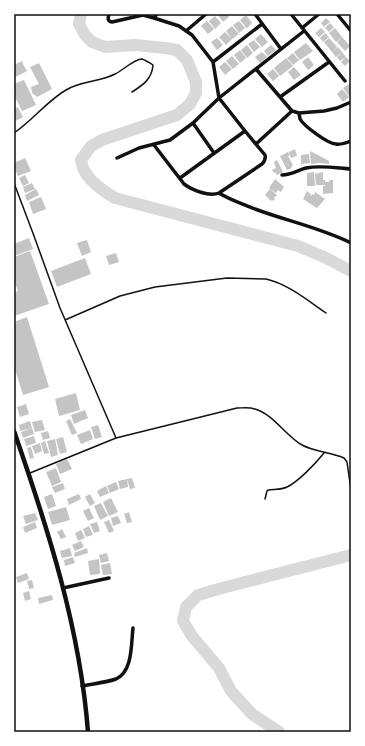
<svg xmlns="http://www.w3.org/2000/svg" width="365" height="746" font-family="Karla,sans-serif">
  <rect width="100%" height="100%" fill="#fff"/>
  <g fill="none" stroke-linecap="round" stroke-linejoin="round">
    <!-- river -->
    <path stroke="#d9d9d9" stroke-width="12" d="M 81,14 L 79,24 L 85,35 L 92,42 L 105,47 L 135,45 L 165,48 L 177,50 L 187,60 L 196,82 L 196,93 L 190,104 L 177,115 L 102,140 L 91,146 L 81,160 C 82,163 82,167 84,170 C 90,182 103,191 115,198 L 298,246 L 324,257 L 351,271
      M 279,732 L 252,714 L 231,691 L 219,668 L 192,636 L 183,621 L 186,607 L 198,595 L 222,588 L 351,555"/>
  </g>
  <!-- building -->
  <path fill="#c4c4c4" d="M 217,14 L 227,14 L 229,17 L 223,22 Z
    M 246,15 L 252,23 L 247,28 L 247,29 L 240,20 Z
    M 215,16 L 221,23 L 215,29 L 209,21 Z
    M 326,18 L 330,22 L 324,27 L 321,23 Z
    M 207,21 L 214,29 L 208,34 L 201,26 Z
    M 239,21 L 245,28 L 239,33 L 233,25 Z
    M 330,23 L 334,27 L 329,32 L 325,28 Z
    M 232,26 L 239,34 L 232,39 L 226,31 Z
    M 321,28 L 325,32 L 319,37 L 315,33 Z
    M 335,28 L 342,37 L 336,42 L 329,33 Z
    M 225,32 L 232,39 L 226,45 L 219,37 Z
    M 325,33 L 329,37 L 323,42 L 320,38 Z
    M 261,34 L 268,42 L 262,47 L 255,39 Z
    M 342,37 L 350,46 L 345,51 L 337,42 Z
    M 217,38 L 223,45 L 217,50 L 211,42 Z
    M 329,38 L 337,47 L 332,52 L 324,42 Z
    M 254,40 L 260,47 L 254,52 L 248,44 Z
    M 306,43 L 313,51 L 300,60 L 294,52 Z
    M 247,45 L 253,53 L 247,58 L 241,50 Z
    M 271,45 L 276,50 L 268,56 L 264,51 Z
    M 338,47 L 342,52 L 336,57 L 332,52 Z
    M 240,50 L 246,58 L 240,63 L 234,55 Z
    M 262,52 L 267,57 L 260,63 L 255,57 Z
    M 342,52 L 346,57 L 340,61 L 337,57 Z
    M 293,53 L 299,60 L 293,65 L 287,58 Z
    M 232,56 L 239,64 L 233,69 L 226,61 Z
    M 308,57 L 314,65 L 308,70 L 302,62 Z
    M 346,57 L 350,61 L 345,66 L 341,62 Z
    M 286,58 L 293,66 L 280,76 L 274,68 L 280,63 L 284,68 L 280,63 Z
    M 22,61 L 24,66 L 27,71 L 14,78 L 14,65 Z
    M 225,62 L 232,69 L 225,75 L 219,67 Z
    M 39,63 L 52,89 L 37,97 L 32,93 L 31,87 L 39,84 L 30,67 Z
    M 294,67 L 301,75 L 294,80 L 288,72 Z
    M 273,69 L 279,76 L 273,81 L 267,74 Z
    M 24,80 L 36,105 L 22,111 L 14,95 L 14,84 Z
    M 351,83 L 351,95 L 349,96 L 343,88 Z
    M 342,89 L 349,97 L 343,102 L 337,94 Z
    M 18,107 L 23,117 L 14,122 L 14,109 Z
    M 295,149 L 297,156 L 291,158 L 289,152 Z
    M 310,151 L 318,155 L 329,161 L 329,164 L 320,163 L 311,164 Z
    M 288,152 L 290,155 L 288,156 L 293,165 L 291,167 L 292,168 L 287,170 L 280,156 Z
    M 309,154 L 310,163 L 301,164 L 301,155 Z
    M 25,158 L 31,171 L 18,176 L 14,166 L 14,163 Z
    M 277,160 L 283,172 L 277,175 L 275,172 L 274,173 L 272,170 L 276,168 L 274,162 Z
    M 314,172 L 315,186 L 307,186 L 307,173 Z
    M 323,172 L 323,180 L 325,180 L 325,182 L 329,182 L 329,180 L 333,180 L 333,193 L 323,194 L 323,186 L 325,186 L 325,185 L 316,185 L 315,174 Z
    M 25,175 L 29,183 L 23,186 L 19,178 Z
    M 275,179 L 284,187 L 281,192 L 278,190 L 276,193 L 269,188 Z
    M 32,183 L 35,189 L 25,193 L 23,187 Z
    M 36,189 L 39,195 L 27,201 L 25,195 Z
    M 270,189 L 277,195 L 274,198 L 275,199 L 273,201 L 272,200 L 271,201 L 265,195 Z
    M 307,191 L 311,194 L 310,195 L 311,196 L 312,194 L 314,195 L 315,192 L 325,199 L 317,208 L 303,199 Z
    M 41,197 L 46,209 L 33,214 L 29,202 Z
    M 29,238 L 33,249 L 14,256 L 14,244 Z
    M 87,240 L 91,252 L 82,256 L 77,243 Z
    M 30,251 L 49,304 L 14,316 L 14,293 L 18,291 L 14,281 L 14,257 Z
    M 116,253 L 119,262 L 109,265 L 106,256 Z
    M 85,258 L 91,274 L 57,287 L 51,271 Z
    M 27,317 L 49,387 L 23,395 L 14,366 L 14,322 Z
    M 76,393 L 80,410 L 59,416 L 55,399 Z
    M 26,404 L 29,414 L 20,417 L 17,407 Z
    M 85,410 L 88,418 L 74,424 L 71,415 Z
    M 70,419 L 77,433 L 72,435 L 66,421 Z
    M 42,420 L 45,430 L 35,432 L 32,422 Z
    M 30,421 L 32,428 L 20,431 L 19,425 Z
    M 98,425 L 102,437 L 95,439 L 91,427 Z
    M 32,428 L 34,434 L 23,438 L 21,432 Z
    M 90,430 L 93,439 L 81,444 L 77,435 Z
    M 48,431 L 50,438 L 43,440 L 41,433 Z
    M 34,436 L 36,443 L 26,446 L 24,439 Z
    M 63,437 L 67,452 L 60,454 L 56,439 Z
    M 55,439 L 58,455 L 51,457 L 47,441 Z
    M 45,441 L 49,453 L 44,454 L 41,443 Z
    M 40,443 L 42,451 L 35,454 L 32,446 Z
    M 31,447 L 34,458 L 30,459 L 27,448 Z
    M 67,459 L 72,469 L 60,474 L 56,464 Z
    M 56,468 L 61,482 L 52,486 L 46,472 Z
    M 132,478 L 135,488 L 130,489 L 127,479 Z
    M 127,479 L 128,487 L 120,489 L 118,481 Z
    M 116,482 L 119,489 L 110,493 L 107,486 Z
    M 63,483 L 65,489 L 55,493 L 52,487 Z
    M 106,486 L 109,493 L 100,497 L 97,491 Z
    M 52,494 L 56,506 L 48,509 L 44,497 Z
    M 79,494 L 81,499 L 69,505 L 67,499 Z
    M 90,494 L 95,503 L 90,506 L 85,497 Z
    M 111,498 L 118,512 L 109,516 L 103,502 Z
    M 101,503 L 108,516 L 100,520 L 94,506 Z
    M 66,507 L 70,520 L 52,525 L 48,512 Z
    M 89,508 L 94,518 L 88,521 L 83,511 Z
    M 129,512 L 132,522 L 127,523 L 124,514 Z
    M 35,513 L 38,520 L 26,524 L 23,516 Z
    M 118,516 L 121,523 L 113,526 L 111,518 Z
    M 109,520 L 114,531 L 109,533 L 104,522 Z
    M 35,522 L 37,528 L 25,533 L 23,527 Z
    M 97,522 L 100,531 L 94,533 L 90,524 Z
    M 89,526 L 93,535 L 86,537 L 83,529 Z
    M 62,529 L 66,537 L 61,539 L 57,532 Z
    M 81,530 L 85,538 L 78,541 L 75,533 Z
    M 81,541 L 84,547 L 75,551 L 72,545 Z
    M 70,548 L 72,556 L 62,558 L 60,551 Z
    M 87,548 L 88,553 L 75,557 L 74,553 Z
    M 107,553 L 109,561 L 101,563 L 99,555 Z
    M 73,557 L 75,563 L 65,566 L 64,560 Z
    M 99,559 L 100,574 L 90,575 L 88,561 Z
    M 110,563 L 112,574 L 103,575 L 101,565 Z
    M 27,573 L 29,579 L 18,583 L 16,577 Z
    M 32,580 L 34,588 L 29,589 L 27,581 Z
    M 29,591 L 31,599 L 25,601 L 23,593 Z
    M 52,595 L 53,600 L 39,604 L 38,598 Z"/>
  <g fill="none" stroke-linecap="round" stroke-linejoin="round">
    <!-- service -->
    <path stroke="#111" stroke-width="1.5" d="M 14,133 C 33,120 47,101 66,90 C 81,81 100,82 115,74 C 122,71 134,59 142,59 C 145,60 150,63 153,65 C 152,79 143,85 132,92
      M 14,183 L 34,236 L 60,308 L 116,438
      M 65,320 L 120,296 L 155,287 L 227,278 L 266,279 C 288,284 307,300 326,313
      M 30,473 L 116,438 L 237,408 C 243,408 249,407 255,409 C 273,414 286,436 302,445 C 315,452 330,452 344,458 L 347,462 L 351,490
      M 265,499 L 267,491 L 268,490 C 274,489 281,490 287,487 C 298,482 316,463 324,453"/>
    <!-- minor -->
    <path stroke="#111" stroke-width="3.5" d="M 109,14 C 108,18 107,21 112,22 L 143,15 L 144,14
      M 255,14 L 281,49
      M 291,14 L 345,81
      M 337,14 L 351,31
      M 143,15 L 154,18 L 157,14
      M 154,18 L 179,26 L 192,35 L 213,62 L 219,98 L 245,131 L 265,155 C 266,159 264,162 262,164 L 219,193 C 209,197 192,190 184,184 L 154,145
      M 302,28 L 319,14
      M 186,31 L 206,14
      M 213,62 L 262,24
      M 256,69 L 292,111 L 299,113 L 324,111 L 337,108 L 351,102
      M 280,97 L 329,62
      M 299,113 C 299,114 300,118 300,119 C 304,126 328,144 336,144 C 341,145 346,143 351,141
      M 193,123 L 214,153
      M 256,144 L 292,111
      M 117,158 L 139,148 L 170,140 L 193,123 L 219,98 L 304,31
      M 282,175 C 291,175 298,170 306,168 C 321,165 336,168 351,169
      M 180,178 L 245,131
      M 219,193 C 230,200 243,204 255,209 C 287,221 321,228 351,243
      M 63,588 L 109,578
      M 82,686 C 92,684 108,682 116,679 C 133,671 131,644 133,628"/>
    <!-- tertiary -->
    <path stroke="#111" stroke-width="4.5" d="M 14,431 C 48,529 80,628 88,732"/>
  </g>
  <!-- border -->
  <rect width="365" height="746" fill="none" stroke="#ffffff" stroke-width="30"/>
  <rect x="15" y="15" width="335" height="716" fill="none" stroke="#111" stroke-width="1.5"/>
</svg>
